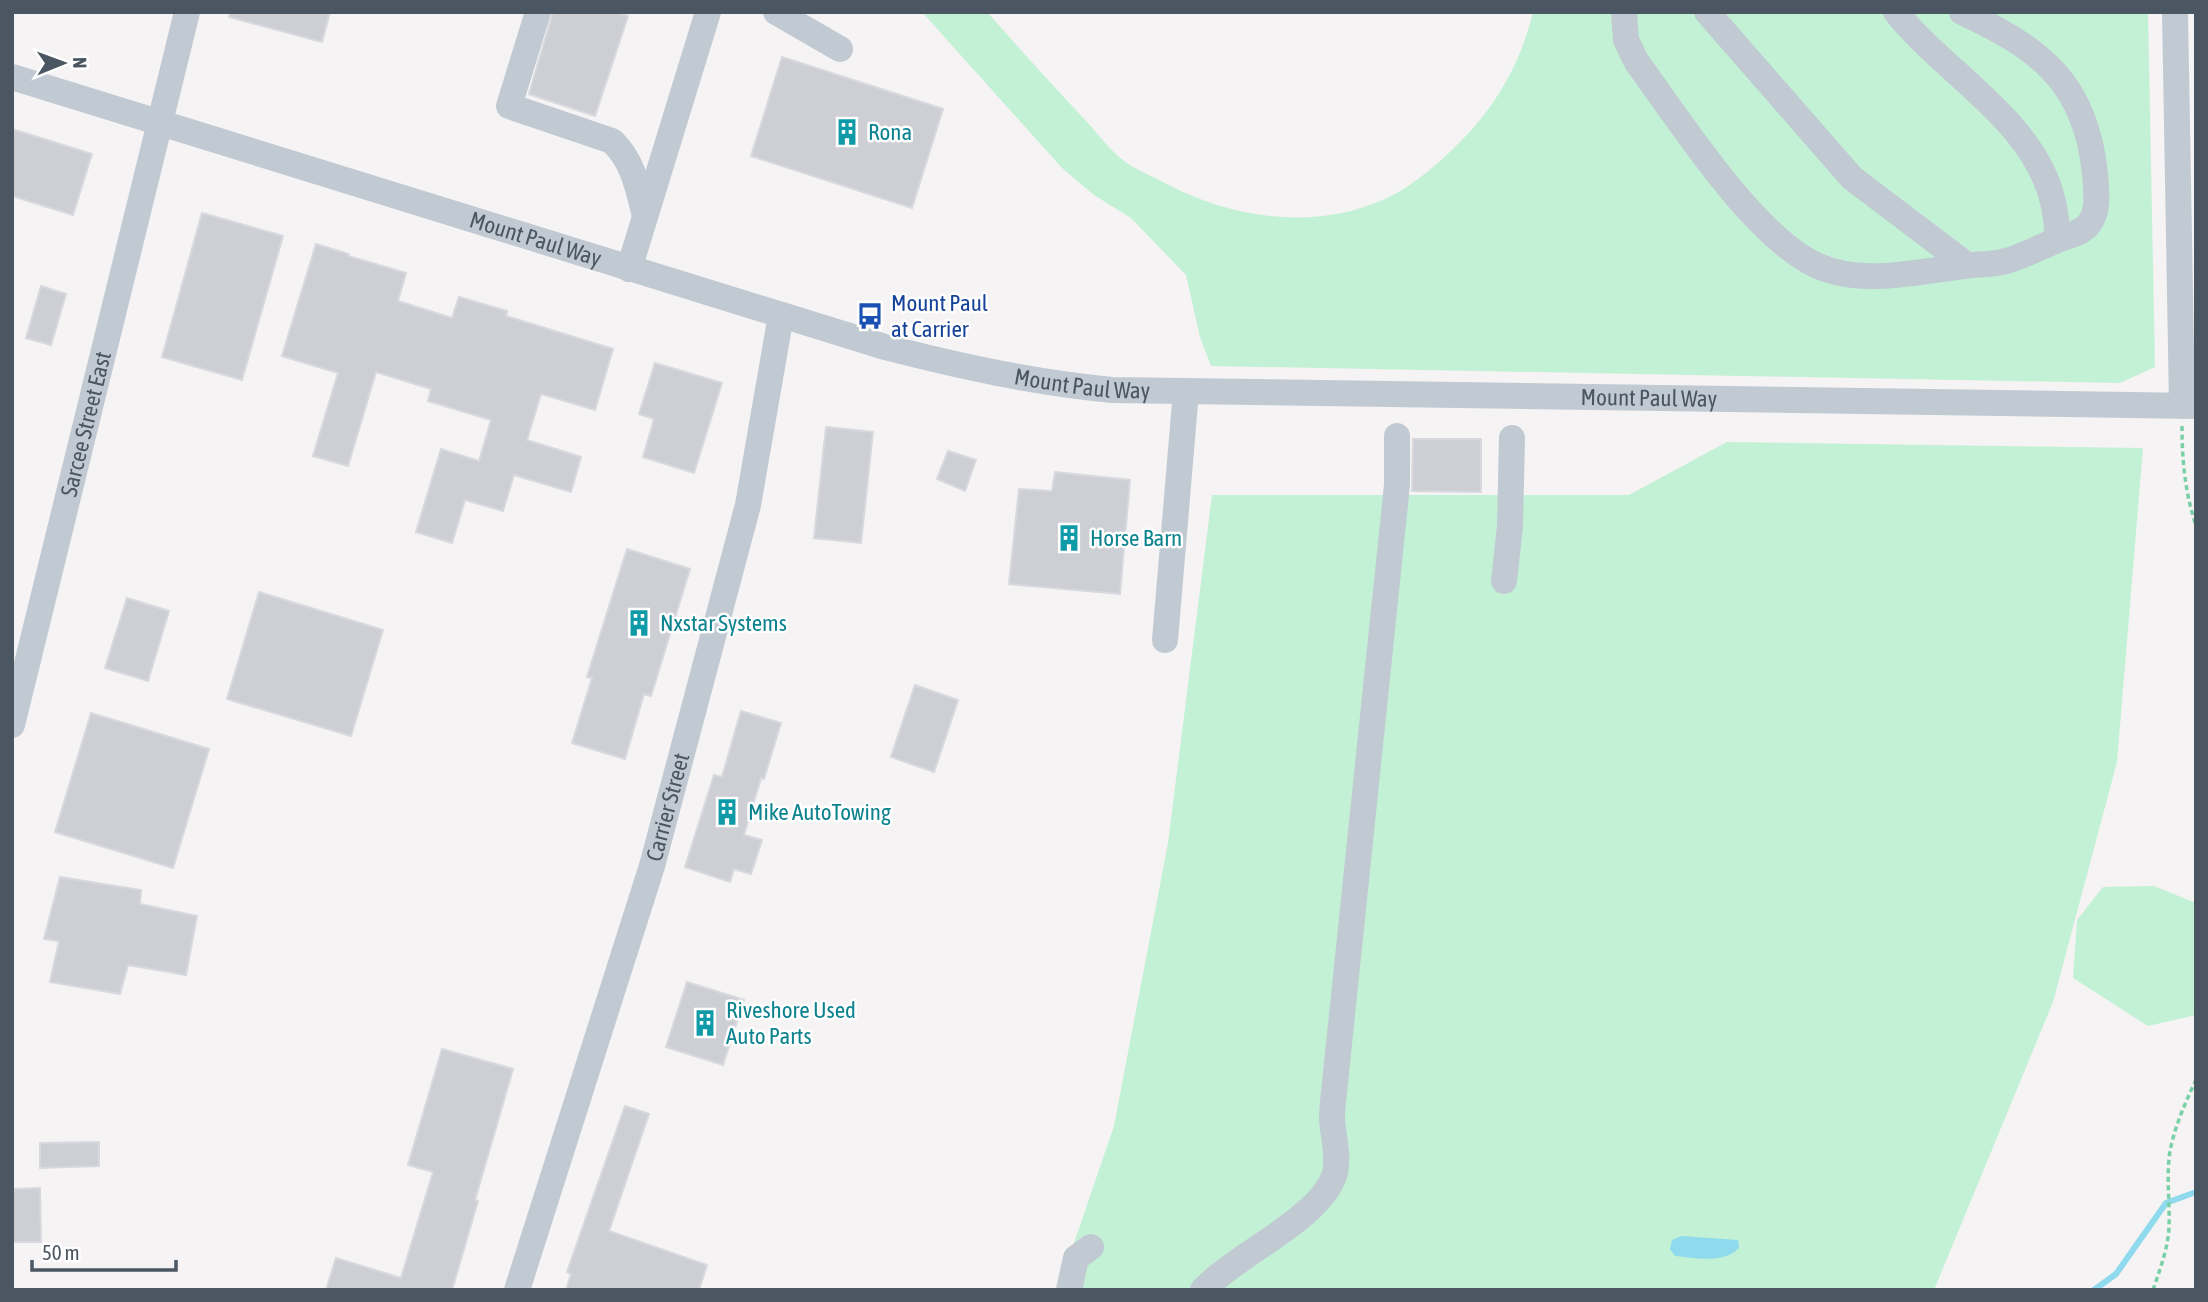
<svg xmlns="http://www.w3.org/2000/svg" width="2208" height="1302" font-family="'Asap Condensed',sans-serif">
  <rect width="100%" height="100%" fill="#f5f3f3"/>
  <!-- green -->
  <path fill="#c3f1d5" d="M 922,12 L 987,12 C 1020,49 1053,86 1087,122 C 1099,135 1111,151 1124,161 C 1135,169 1149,175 1161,181 C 1235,222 1331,234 1405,188 C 1424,176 1442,160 1458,144 C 1495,108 1521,63 1533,12 L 2148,12 L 2155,367 L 2120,383 L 1211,366 L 1200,337 L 1186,275 L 1131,218 L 1094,195 L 1063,169 Z
    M 1727,442 L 2143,448 L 2117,762 L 2053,1002 L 1934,1290 L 1058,1290 L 1114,1126 L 1168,843 L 1212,495 L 1629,495 Z
    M 2154,886 L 2196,903 L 2196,1015 L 2148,1026 L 2073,978 L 2077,920 L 2103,887 Z"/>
  <!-- water -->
  <path fill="#90daee" d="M 1681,1236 L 1738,1240 L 1739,1248 C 1724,1264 1695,1258 1675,1256 L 1670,1249 L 1672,1240 Z"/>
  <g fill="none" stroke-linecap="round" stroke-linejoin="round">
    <!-- stream -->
    <path stroke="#90daee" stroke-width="6" d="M 2094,1290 L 2116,1274 L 2166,1203 L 2196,1192"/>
  </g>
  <!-- building -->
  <path fill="#cdcfd5" stroke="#d7d9de" stroke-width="2" d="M 230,12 L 330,12 L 322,42 L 229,17 Z
    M 553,12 L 617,12 L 628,16 L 595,116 L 529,94 Z
    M 782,57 L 943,109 L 912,208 L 751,156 Z
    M 12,129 L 92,154 L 73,215 L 12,196 Z
    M 202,213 L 283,236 L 242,380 L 162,357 Z
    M 316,244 L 349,254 L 348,256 L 406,273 L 398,301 L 452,318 L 459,297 L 507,311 L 506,316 L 613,349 L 595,410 L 541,394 L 527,440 L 581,457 L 571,492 L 514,475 L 503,511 L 465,500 L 452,543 L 416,532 L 441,449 L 479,461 L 491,420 L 428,401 L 431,389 L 376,372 L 348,466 L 313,456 L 338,373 L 282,356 Z
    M 41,286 L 66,294 L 51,345 L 26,338 Z
    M 655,363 L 722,383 L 694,473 L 643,457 L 654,419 L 639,414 Z
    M 826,427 L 873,432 L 861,543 L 814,538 Z
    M 1413,439 L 1481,439 L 1481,492 L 1412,491 Z
    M 948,451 L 976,460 L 965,491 L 937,479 Z
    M 1055,472 L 1130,480 L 1120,594 L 1009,584 L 1019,489 L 1052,491 Z
    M 627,549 L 690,569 L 651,696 L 644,694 L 625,759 L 572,743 L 592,678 L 587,677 Z
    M 259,592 L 383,630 L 351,736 L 227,699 Z
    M 127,598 L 169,611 L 148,681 L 105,668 Z
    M 915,685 L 958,700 L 934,772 L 891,757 Z
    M 741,711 L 781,723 L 764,779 L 761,778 L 744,835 L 762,840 L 751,874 L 734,869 L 730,882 L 685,867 L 714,775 L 722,777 Z
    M 91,713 L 209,749 L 173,868 L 55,832 Z
    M 60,877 L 141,890 L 140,904 L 197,916 L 186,975 L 128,965 L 120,994 L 50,982 L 59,941 L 44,939 Z
    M 687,982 L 744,1000 L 723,1065 L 666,1047 Z
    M 442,1049 L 513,1069 L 475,1200 L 478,1201 L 452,1290 L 326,1290 L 336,1258 L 401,1278 L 433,1172 L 408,1165 Z
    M 625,1106 L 649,1114 L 609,1231 L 707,1265 L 699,1290 L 566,1290 L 571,1274 L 567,1272 Z
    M 99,1142 L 99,1166 L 40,1168 L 40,1143 Z
    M 40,1188 L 41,1242 L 12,1242 L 12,1189 Z"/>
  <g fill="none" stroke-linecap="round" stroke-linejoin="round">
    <!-- path -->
    <path stroke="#7ad0a6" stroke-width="3.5" stroke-dasharray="5 3.5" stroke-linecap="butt" d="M 2182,426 C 2182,461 2185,492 2196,526
      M 2153,1290 C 2160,1269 2168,1249 2169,1227 C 2170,1201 2166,1176 2170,1151 C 2175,1126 2185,1103 2196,1080"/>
    <!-- minor -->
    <g stroke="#c1cad2" stroke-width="26">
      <path d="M 538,12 L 509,106 L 612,141 C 634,162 638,189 645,216"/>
      <path d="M 776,12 L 840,49"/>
      <path d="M 1624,12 L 1626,40 L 1636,61 C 1679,120 1746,225 1808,261 C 1855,288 1914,272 1964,266 C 1978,264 1993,265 2006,261 C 2023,256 2039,248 2055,241 C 2066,236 2080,234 2088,225 C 2100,211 2096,190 2095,174 C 2086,83 2041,49 1962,12"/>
      <path d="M 1707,12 L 1852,178 L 1967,265"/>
      <path d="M 1896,12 C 1946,75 2034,120 2053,202 C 2056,214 2057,227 2058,239"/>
      <path d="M 2175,12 L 2182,406"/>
      <path id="s1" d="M 12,77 L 885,347 C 963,367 1032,382 1112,390 L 2196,406"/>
      <path d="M 629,269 L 708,12"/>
      <path d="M 1504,581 L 1510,526 L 1512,438"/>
      <path d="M 1165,640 L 1186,391"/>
      <path id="s2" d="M 12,725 L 187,12"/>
      <path id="s3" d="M 517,1290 L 652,866 L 748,505 L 781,315"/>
      <path d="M 1069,1290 L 1076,1258 L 1091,1247"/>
      <path d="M 1203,1290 C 1237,1254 1322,1218 1335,1173 C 1339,1156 1333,1136 1332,1119 C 1332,1110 1333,1101 1334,1092 L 1397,485 L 1397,436"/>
    </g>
  </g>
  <!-- icons -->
  <defs>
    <symbol id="building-bare" viewBox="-9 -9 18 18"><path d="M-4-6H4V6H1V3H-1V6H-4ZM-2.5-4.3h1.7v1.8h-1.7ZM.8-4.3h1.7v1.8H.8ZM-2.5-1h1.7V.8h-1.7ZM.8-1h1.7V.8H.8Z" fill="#0f9aa8" stroke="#fff" stroke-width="2.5" paint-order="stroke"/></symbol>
    <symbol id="bus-bare" viewBox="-9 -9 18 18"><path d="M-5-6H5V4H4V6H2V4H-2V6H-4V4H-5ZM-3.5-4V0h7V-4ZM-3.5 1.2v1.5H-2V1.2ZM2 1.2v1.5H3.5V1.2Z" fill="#1a4fb4" stroke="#fff" stroke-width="2.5" paint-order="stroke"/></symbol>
  </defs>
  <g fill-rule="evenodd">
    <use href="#building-bare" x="828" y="113" width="38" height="38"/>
    <use href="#bus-bare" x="851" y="297" width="38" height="38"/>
    <use href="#building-bare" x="1050" y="519" width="38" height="38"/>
    <use href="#building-bare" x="620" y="604" width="38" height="38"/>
    <use href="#building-bare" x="708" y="793" width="38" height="38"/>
    <use href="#building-bare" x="686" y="1004" width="38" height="38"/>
  </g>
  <g text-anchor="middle" stroke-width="5" stroke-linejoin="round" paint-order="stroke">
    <!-- culture labels -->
    <g font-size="23" fill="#0d838f" stroke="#fff" text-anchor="start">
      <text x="868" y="140">Rona</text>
      <text x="1090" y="546">Horse Barn</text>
      <text x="660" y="631">Nxstar Systems</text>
      <text x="748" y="820">Mike AutoTowing</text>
      <text x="726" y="1018">Riveshore Used<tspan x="726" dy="26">Auto Parts</tspan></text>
    </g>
    <!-- street labels -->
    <g font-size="23" fill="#4a5661" stroke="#fff">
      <text dy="8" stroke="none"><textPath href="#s1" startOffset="548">Mount Paul Way</textPath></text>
      <text dy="8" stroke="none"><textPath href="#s1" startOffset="1115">Mount Paul Way</textPath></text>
      <text dy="8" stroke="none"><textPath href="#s1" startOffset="1682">Mount Paul Way</textPath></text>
      <text dy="8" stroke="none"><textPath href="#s2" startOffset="310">Sarcee Street East</textPath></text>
      <text dy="8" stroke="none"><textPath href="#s3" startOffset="506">Carrier Street</textPath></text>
    </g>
    <!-- transit labels -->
    <g font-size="23" fill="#164399" stroke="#fff" text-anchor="start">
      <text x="891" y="311">Mount Paul<tspan x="891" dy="26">at Carrier</tspan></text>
    </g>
  </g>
  <!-- border -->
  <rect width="2208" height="1302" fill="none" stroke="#4a5661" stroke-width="28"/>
  <!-- north arrow -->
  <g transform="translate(63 63) rotate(89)" stroke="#ffffff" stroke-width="5" paint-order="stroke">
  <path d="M0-5L12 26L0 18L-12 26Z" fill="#4a5661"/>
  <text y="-10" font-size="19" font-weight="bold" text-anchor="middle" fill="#4a5661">N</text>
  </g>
  <!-- scale -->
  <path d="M32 1260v10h144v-10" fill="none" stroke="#4a5661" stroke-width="3.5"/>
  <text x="42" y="1260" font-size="21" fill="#4a5661" stroke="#ffffff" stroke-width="5" paint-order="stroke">50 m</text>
</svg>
